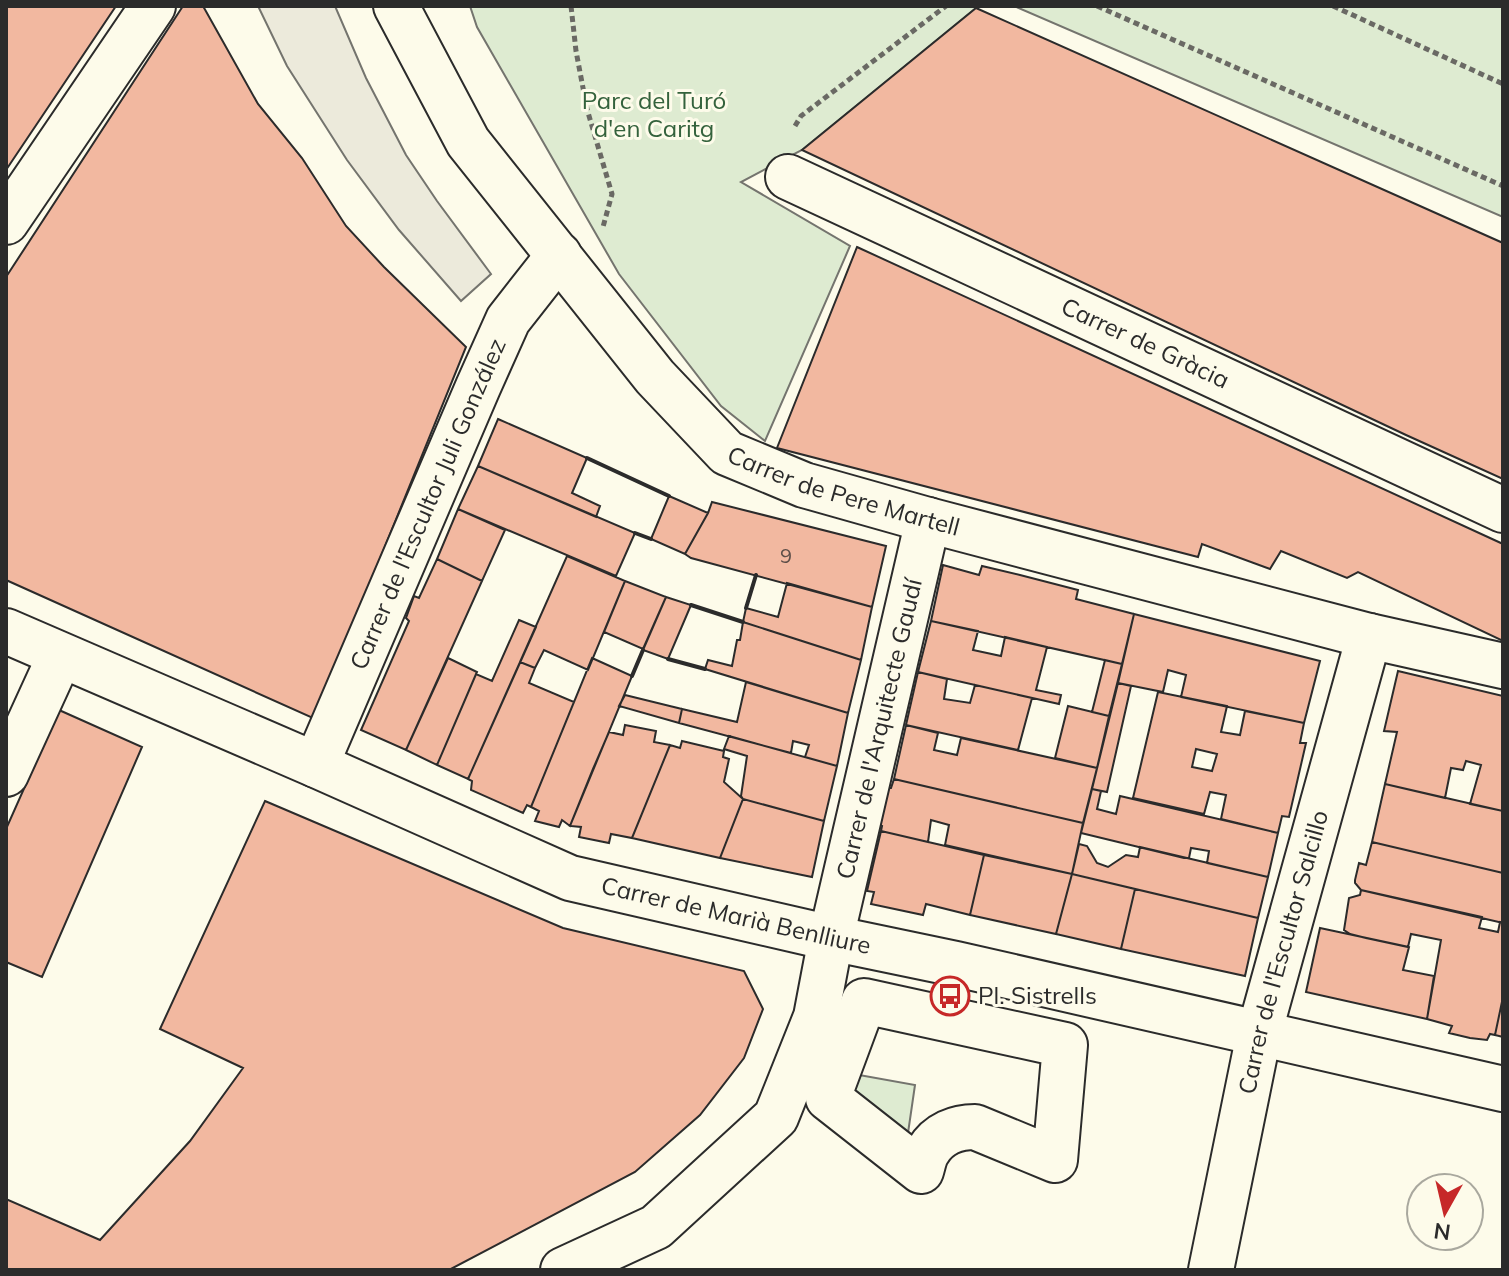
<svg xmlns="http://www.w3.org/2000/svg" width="1509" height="1276" font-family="Mulish,sans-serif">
  <rect width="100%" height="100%" fill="#fdfbea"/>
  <!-- green -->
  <path fill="#deebd1" stroke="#74746e" stroke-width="2" d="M 470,6 L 979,6 L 802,150 L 741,182 L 850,246 L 765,441 L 721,406 L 619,274 L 477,27 Z
    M 1014,6 L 1503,6 L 1503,217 Z
    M 837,1071 L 915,1085 L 908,1133 L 858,1122 Z"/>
  <!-- parking -->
  <path fill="#eceadb" stroke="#74746e" stroke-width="2" d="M 258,6 L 335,6 L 366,78 L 406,155 L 437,201 L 491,274 L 461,301 L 399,230 L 347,160 L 287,66 Z"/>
  <!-- building -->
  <path fill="#f2b8a0" stroke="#2b2b2b" stroke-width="2" fill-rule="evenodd" d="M 6,6 L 116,6 L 6,170 Z
    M 183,6 L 203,6 L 258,104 L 302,158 L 346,226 L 384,267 L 466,347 L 315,719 L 6,580 L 6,277 Z
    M 976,8 L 1503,243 L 1503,479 L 1406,435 L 802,150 Z
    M 857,247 L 1503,544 L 1503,641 L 1358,572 L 1347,578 L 1281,551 L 1270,569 L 1202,544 L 1198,557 L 777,448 Z
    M 498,419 L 587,458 L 572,493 L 600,506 L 596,517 L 478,466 Z
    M 478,466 L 635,533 L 616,576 L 458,509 Z
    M 669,496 L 708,513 L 685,554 L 651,539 Z
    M 712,502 L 886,546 L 872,607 L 691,558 L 685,554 L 708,513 Z
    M 458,509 L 505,530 L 482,581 L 437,559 Z
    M 567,556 L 625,581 L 588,670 L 544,650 L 535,668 L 520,662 Z
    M 437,559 L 482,581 L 406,750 L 361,730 L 409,621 L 406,618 L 414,596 L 419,598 Z
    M 943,565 L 979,575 L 982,566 L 1020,575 L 1078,590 L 1076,599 L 1134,614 L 1122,664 L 931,621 Z
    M 625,581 L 666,597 L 643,649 L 604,632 Z
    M 787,583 L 872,607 L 861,660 L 743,622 L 746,608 L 778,617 Z
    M 666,597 L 691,605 L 668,659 L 643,650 Z
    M 1134,614 L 1320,661 L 1304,723 L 1181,697 L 1186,675 L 1168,670 L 1163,692 L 1118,683 Z
    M 519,620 L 536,627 L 468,779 L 437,765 L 476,674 L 492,681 Z
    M 931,621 L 978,631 L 973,650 L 1001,656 L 1005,637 L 1047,647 L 1036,690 L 1061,695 L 1059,704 L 918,672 Z
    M 743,622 L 861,660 L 848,713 L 705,669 L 708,660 L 732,666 L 737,640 L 740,640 Z
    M 448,658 L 477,672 L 437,765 L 406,750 Z
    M 592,658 L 632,676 L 570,826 L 562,820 L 559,827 L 535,821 L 539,811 L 531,807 Z
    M 1105,660 L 1122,664 L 1109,716 L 1092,712 Z
    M 520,662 L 535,668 L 529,683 L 574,702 L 531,807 L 527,805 L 523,813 L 471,790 L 472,781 L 468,779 Z
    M 1398,671 L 1503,696 L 1503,811 L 1470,804 L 1481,765 L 1466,761 L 1463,770 L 1451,768 L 1445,798 L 1385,784 L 1397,732 L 1384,731 Z
    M 918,672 L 947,679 L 944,699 L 970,703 L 975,685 L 1032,698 L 1018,750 L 906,725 Z
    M 746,682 L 848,713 L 837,766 L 805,757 L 809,745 L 793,741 L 791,753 L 679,723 L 682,709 L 737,722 Z
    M 1118,683 L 1131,686 L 1107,792 L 1092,789 Z
    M 1158,692 L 1227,706 L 1221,732 L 1240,735 L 1245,711 L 1304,723 L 1300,743 L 1306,743 L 1289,817 L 1282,816 L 1278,833 L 1221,819 L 1226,795 L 1210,792 L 1204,814 L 1133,798 ZM 1196,749 L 1217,754 L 1212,771 L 1192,767 Z
    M 625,695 L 682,709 L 679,723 L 619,706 Z
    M 1068,706 L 1109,716 L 1097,768 L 1055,758 Z
    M 59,710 L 142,747 L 42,977 L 6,962 L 6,829 Z
    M 625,725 L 656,731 L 654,742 L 670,745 L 632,838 L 611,834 L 609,843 L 579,837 L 581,827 L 570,826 L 593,769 L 609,732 L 623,735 Z
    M 906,725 L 938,733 L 934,750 L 957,755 L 961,738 L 1097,768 L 1083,823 L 894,779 Z
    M 729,736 L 837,766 L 824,821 L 743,799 L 741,796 L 747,756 L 724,749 Z
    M 682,741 L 724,751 L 723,757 L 729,759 L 724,782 L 743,799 L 720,858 L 632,838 L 670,745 L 680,748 Z
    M 894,779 L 1083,823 L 1072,874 L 945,845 L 949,825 L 931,820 L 928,842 L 881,831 L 882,826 L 878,825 L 886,788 L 891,788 Z
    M 1385,784 L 1503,811 L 1503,873 L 1372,842 Z
    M 1092,789 L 1101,791 L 1097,809 L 1116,814 L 1120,796 L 1278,833 L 1268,877 L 1207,863 L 1209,851 L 1191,848 L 1189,858 L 1184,858 L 1081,833 Z
    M 743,799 L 824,821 L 812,877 L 720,858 Z
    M 265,801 L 563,928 L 744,971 L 763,1009 L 744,1058 L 700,1115 L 635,1172 L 449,1270 L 6,1270 L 6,1199 L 100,1240 L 190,1141 L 243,1068 L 160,1029 Z
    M 881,831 L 984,855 L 970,915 L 926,904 L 923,915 L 871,904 L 874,892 L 867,891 Z
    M 1372,842 L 1503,873 L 1503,923 L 1361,890 L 1355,883 L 1355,880 L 1359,863 L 1366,865 Z
    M 1079,844 L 1087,846 L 1097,863 L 1108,867 L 1126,855 L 1138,857 L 1140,847 L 1268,877 L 1258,918 L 1072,874 Z
    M 984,855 L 1072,874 L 1056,934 L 970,915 Z
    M 1072,874 L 1135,889 L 1121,949 L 1056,934 Z
    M 1135,889 L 1258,918 L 1245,976 L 1121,949 Z
    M 1361,890 L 1482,917 L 1479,928 L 1498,932 L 1500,922 L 1503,923 L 1503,997 L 1495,1035 L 1490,1034 L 1487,1040 L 1470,1038 L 1449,1033 L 1452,1026 L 1427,1019 L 1441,940 L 1411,934 L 1408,947 L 1366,938 L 1350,934 L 1344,930 L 1349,898 L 1360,895 Z
    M 1320,928 L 1409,947 L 1403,970 L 1434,976 L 1427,1019 L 1306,992 Z
    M 1503,997 L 1503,1037 L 1495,1035 Z"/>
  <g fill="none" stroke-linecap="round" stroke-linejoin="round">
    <defs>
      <g id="minor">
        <path id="s1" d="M 396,6 L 468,142 L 655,377 L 727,453 L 804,485 L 928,520 L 1369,636 L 1503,666"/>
        <path id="s2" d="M 788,177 L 1503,510"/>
        <path d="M 6,222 L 153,6"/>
        <path id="s3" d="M 6,631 L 316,765 L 570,878 L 831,938 L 956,964 L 1503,1089"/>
        <path id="s4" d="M 316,765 L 478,387 L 508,320 L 559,255"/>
        <path d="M 6,774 L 60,656"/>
        <path d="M 864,1001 L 1065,1045 L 1055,1160 L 975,1127 C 956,1127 938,1134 928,1151 C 924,1157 923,1165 921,1171 L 828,1098 Z"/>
        <path id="s5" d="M 563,1270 L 656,1227 L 776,1117 L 816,1017 L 831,938 L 928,520"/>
        <path id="s6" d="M 1211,1270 L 1259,1034 L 1369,636"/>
      </g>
    </defs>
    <!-- minor casing -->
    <use href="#minor" stroke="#2b2b2b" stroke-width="48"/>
    <!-- path -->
    <path stroke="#6a6964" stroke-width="5" stroke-dasharray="6 4" stroke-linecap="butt" d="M 571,6 L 576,51 L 587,109 L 612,194 L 603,227
      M 1097,6 L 1503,186
      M 1333,6 L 1503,84
      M 795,126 L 801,116 L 946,6"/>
    <!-- minor -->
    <use href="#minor" stroke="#fdfbea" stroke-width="44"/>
    <!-- wall -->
    <path stroke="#2b2b2b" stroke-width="4" d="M 587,458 L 669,496
      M 635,533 L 651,539
      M 691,605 L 743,622
      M 746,608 L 756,575
      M 668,659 L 705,669
      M 632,676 L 643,650"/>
  </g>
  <!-- icons -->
  <defs>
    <symbol id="bus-ring" viewBox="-11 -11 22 22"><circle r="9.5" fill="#fdfbea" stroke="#c62828" stroke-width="1.5"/><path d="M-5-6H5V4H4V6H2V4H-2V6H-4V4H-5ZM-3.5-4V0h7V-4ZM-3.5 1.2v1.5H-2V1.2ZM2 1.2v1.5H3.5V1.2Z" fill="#c62828"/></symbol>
  </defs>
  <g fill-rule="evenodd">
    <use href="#bus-ring" x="928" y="974" width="44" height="44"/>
  </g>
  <g text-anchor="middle" stroke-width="6" stroke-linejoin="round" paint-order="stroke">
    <!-- number labels -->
    <g font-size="20" fill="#5d4e48">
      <text x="786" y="563">9</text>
    </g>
    <!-- park labels -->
    <g font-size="24" fill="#34623c" stroke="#fdfbea">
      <text x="654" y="109">Parc del Turó<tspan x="654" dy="28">d'en Caritg</tspan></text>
    </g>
    <!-- street labels -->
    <g font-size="24" fill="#2b2b2b" stroke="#fdfbea">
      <text dy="8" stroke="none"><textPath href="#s2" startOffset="394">Carrer de Gràcia</textPath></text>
      <text dy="8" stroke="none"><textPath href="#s1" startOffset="682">Carrer de Pere Martell</textPath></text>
      <text dy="8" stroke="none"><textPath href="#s4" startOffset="284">Carrer de l'Escultor Juli González</textPath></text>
      <text dy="8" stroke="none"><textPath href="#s5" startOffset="668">Carrer de l'Arquitecte Gaudí</textPath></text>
      <text dy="8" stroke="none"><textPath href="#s3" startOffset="786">Carrer de Marià Benlliure</textPath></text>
      <text dy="8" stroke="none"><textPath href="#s6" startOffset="326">Carrer de l'Escultor Salcillo</textPath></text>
    </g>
    <!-- poi labels -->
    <g font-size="24" fill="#2b2b2b" stroke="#fdfbea" text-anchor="start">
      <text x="978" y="1004">Pl. Sistrells</text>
    </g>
  </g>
  <!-- border -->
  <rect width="1509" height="1276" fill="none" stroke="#2b2b2b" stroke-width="16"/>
  <!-- north arrow -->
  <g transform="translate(1445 1212) rotate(188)"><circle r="38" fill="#fdfbea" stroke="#a9a89e" stroke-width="2"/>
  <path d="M0-6L14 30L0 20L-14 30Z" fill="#c62828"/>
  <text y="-12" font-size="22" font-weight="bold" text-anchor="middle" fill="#2b2b2b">N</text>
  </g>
</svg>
